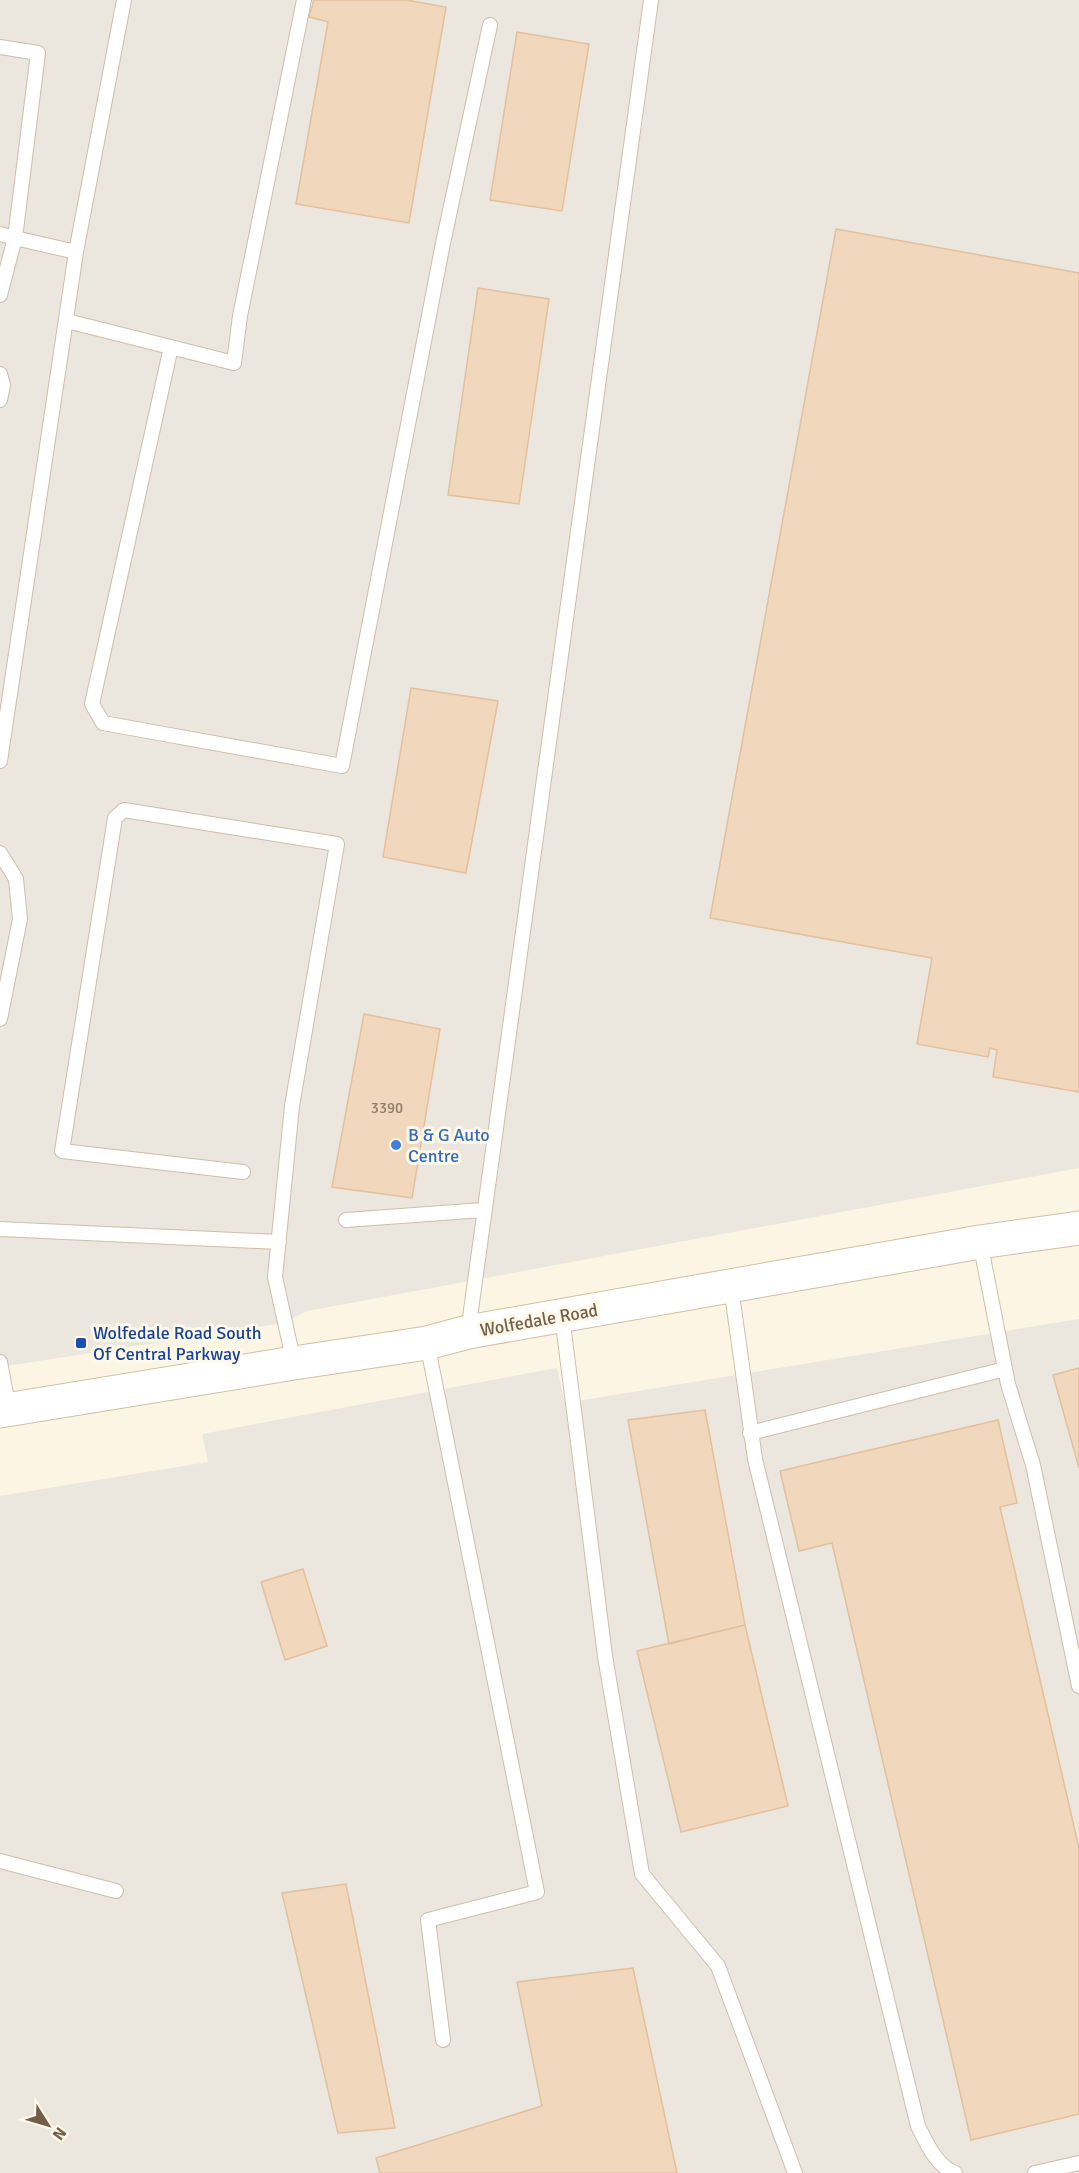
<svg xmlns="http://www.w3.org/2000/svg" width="1079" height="2173" font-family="Signika,sans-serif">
  <rect width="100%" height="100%" fill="#fcf5e4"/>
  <!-- industrial -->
  <path fill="#ebe6de" d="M 0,0 L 1079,0 L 1079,1168 L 307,1311 L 283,1323 L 0,1367 Z
    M 1079,1319 L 1079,2173 L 0,2173 L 0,1496 L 208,1462 L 202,1434 L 557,1368 L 565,1403 Z"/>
  <!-- building -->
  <path fill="#f1d7bc" stroke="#e3c09c" stroke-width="1.5" d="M 314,0 L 406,0 L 446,7 L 409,223 L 296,204 L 328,22 L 309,17 Z
    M 517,32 L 589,44 L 562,211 L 490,200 Z
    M 836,229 L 1079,273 L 1079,1092 L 993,1077 L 997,1050 L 990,1048 L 988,1057 L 917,1044 L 932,958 L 710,918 Z
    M 478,288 L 549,299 L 519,504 L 448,495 Z
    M 411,688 L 498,701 L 466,873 L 383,857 Z
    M 364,1014 L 440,1029 L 412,1198 L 332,1187 Z
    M 1079,1368 L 1079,1468 L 1053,1375 Z
    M 705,1410 L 745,1625 L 669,1644 L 628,1420 Z
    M 998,1420 L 1017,1503 L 1000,1507 L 1079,1848 L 1079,2114 L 971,2140 L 832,1543 L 799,1551 L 780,1471 Z
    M 303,1569 L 327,1646 L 285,1660 L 261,1582 Z
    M 745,1625 L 788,1806 L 681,1832 L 637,1651 Z
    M 346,1884 L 395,2128 L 338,2133 L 282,1893 Z
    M 633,1968 L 677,2173 L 380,2173 L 376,2158 L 542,2106 L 517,1982 Z"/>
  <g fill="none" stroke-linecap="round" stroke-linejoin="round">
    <defs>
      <path id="lane" d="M 0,47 L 38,53 L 15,238 L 76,252
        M 0,234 L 15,238 L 0,295
        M 67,321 L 234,363 L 240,316 L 304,0
        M 171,347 L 92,704 L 103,723 L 342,766 L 443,243 L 490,25
        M 0,374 L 3,385 L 0,400
        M 0,761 L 76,252 L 124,0
        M 0,853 L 16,879 L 20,919 L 0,1019
        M 243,1172 L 62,1151 L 115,818 L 124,810 L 337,844 L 292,1106 L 275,1277 L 294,1363
        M 346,1220 L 483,1210
        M 0,1229 L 279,1242
        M 980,1242 L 1008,1384 L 1033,1465 L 1079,1686
        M 731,1287 L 755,1459 L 918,2126 C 926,2142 937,2167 955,2173
        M 562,1316 L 605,1656 L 642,1874 L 718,1966 L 795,2173
        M 468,1332 L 651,0
        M 427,1343 L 537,1892 L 428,1920 L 443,2040
        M 0,1362 L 9,1410
        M 750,1433 L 1005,1369
        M 0,1861 L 116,1891
        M 1035,2173 L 1079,2163"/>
      <path id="secondary" d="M 0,1411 L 294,1363 L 427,1343 L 468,1332 L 980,1242 L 1079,1228"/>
    </defs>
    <!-- lane casing -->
    <use href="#lane" stroke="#cdbeaa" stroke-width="16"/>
    <!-- secondary casing -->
    <use href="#secondary" stroke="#d0bfa8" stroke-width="35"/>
    <!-- lane -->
    <use href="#lane" stroke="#fff" stroke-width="14"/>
    <!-- secondary -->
    <use href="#secondary" stroke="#fff" stroke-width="33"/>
  </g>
  <!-- markers -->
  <circle fill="#3f7fe0" stroke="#fff9ea" stroke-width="2" cx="396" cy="1145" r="6"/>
  <rect fill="#1a4fb4" stroke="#fff9ea" stroke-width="2" x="75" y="1337" width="12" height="12" rx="3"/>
  <g text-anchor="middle" stroke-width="6" stroke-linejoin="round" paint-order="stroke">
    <!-- number labels -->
    <g font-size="15" fill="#937c66">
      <text x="387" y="1113">3390</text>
    </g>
    <!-- shop labels -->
    <g font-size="18" fill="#366cbe" stroke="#fff9ea" text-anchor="start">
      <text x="408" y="1141">B &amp; G Auto<tspan x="408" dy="21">Centre</tspan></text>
    </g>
    <!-- street labels -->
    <g font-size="18" fill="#745e4a" stroke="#fff9ea">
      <text transform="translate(539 1320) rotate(-10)" y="6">Wolfedale Road</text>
    </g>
    <!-- transit labels -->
    <g font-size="18" fill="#164399" stroke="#fff9ea" text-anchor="start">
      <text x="93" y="1339">Wolfedale Road South<tspan x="93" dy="21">Of Central Parkway</tspan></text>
    </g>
  </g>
  <!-- north arrow -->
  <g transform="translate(48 2125) rotate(127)" stroke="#fff9ea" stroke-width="4.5" paint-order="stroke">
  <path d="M0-4.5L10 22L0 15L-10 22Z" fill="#745e4a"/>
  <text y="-9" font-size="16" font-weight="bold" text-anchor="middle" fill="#745e4a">N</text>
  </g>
</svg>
